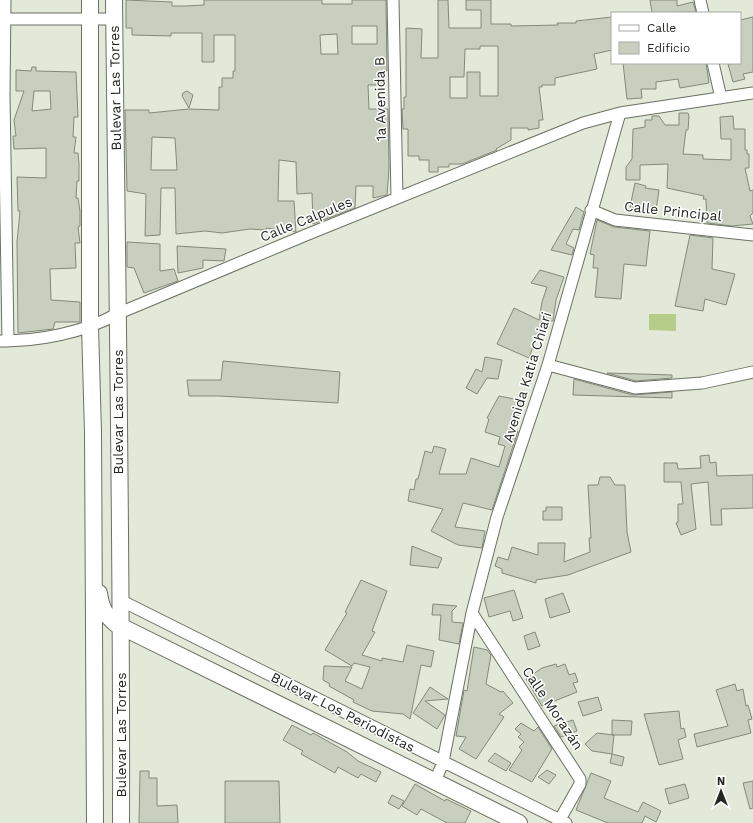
<svg xmlns="http://www.w3.org/2000/svg" width="753" height="823" font-family="'Work Sans',sans-serif">
  <rect width="100%" height="100%" fill="#e3e9d9"/>
  <!-- water -->
  <path fill="#b5cd88" d="M 649,314 L 676,314 L 676,331 L 649,330 Z"/>
  <!-- building -->
  <path fill="#c8cfbf" stroke="#848a7b" fill-rule="evenodd" d="M 126,0 L 172,2 L 172,6 L 186,6 L 204,5 L 204,0 L 322,0 L 322,4 L 352,4 L 352,0 L 386,0 L 387,71 L 381,71 L 382,85 L 368,85 L 369,109 L 388,109 L 389,168 L 387,195 L 373,198 L 373,186 L 356,186 L 355,208 L 313,224 L 312,193 L 297,194 L 296,162 L 279,160 L 278,201 L 294,201 L 296,232 L 266,228 L 266,230 L 250,229 L 222,233 L 205,231 L 176,234 L 175,188 L 161,188 L 160,235 L 145,236 L 146,194 L 127,191 L 125,110 L 149,110 L 149,113 L 189,109 L 219,110 L 219,87 L 222,87 L 222,78 L 233,78 L 233,71 L 235,71 L 235,35 L 214,35 L 214,62 L 202,62 L 202,33 L 171,33 L 171,36 L 132,35 L 132,28 L 126,28 ZM 352,26 L 377,26 L 377,44 L 352,44 ZM 337,34 L 338,54 L 321,54 L 320,35 ZM 152,137 L 175,138 L 177,170 L 151,170 Z
    M 438,0 L 448,0 L 449,28 L 481,28 L 481,10 L 466,10 L 466,0 L 491,0 L 491,24 L 511,24 L 511,26 L 558,25 L 557,23 L 576,23 L 576,21 L 612,17 L 612,50 L 594,54 L 597,69 L 555,78 L 555,85 L 542,85 L 542,87 L 539,87 L 543,120 L 539,120 L 539,128 L 528,130 L 528,128 L 511,128 L 511,140 L 496,149 L 497,150 L 462,164 L 449,164 L 449,167 L 438,167 L 438,172 L 429,172 L 429,160 L 419,160 L 419,156 L 408,156 L 408,129 L 403,129 L 402,109 L 404,109 L 404,97 L 406,97 L 406,28 L 422,29 L 421,58 L 438,58 ZM 480,46 L 498,46 L 498,96 L 480,96 L 480,72 L 467,72 L 467,98 L 450,98 L 450,77 L 464,77 L 465,49 L 480,49 Z
    M 650,0 L 677,0 L 677,6 L 693,2 L 696,12 L 652,13 Z
    M 753,17 L 753,72 L 743,74 L 745,79 L 733,82 L 728,64 L 740,63 L 740,20 Z
    M 623,63 L 706,63 L 709,83 L 680,88 L 678,79 L 656,82 L 656,89 L 641,89 L 642,98 L 627,99 Z
    M 32,67 L 36,67 L 36,71 L 76,72 L 78,117 L 74,117 L 73,137 L 76,137 L 74,153 L 78,153 L 79,164 L 79,181 L 77,181 L 76,198 L 78,198 L 80,211 L 80,226 L 78,227 L 80,243 L 75,243 L 76,268 L 50,269 L 51,300 L 80,302 L 80,322 L 55,322 L 53,329 L 18,333 L 17,242 L 20,211 L 18,211 L 17,177 L 46,178 L 46,148 L 14,149 L 13,136 L 16,136 L 14,120 L 24,91 L 16,91 L 16,70 L 31,71 ZM 34,91 L 50,91 L 51,109 L 32,111 Z
    M 187,91 L 193,95 L 189,108 L 182,96 L 183,93 Z
    M 679,113 L 688,113 L 689,116 L 688,130 L 686,130 L 683,154 L 703,155 L 703,159 L 731,160 L 731,139 L 721,139 L 720,117 L 733,116 L 734,129 L 745,129 L 745,150 L 747,150 L 747,154 L 749,154 L 749,168 L 745,168 L 750,191 L 753,190 L 753,213 L 750,216 L 753,224 L 732,226 L 707,223 L 706,199 L 703,199 L 704,196 L 667,188 L 668,164 L 640,165 L 640,180 L 626,180 L 626,167 L 632,159 L 633,129 L 645,127 L 645,120 L 652,120 L 652,116 L 659,116 L 665,125 L 679,125 Z
    M 635,183 L 646,186 L 645,188 L 659,190 L 656,210 L 630,207 Z
    M 576,207 L 584,212 L 579,230 L 573,229 L 566,244 L 574,248 L 572,255 L 551,250 Z
    M 597,220 L 614,227 L 650,231 L 646,266 L 624,264 L 621,299 L 595,297 L 598,268 L 593,268 L 594,255 L 590,254 Z
    M 690,235 L 713,238 L 712,269 L 735,274 L 726,305 L 705,299 L 703,311 L 675,306 Z
    M 127,242 L 160,244 L 160,271 L 174,269 L 178,281 L 144,293 L 134,268 L 127,267 Z
    M 177,246 L 226,249 L 224,261 L 203,260 L 203,268 L 178,273 Z
    M 540,270 L 564,277 L 556,300 L 553,321 L 542,321 L 529,358 L 497,344 L 514,308 L 539,320 L 542,302 L 547,287 L 531,283 Z
    M 485,357 L 502,360 L 498,379 L 487,378 L 477,394 L 466,388 L 476,369 L 482,372 Z
    M 223,361 L 340,372 L 338,403 L 220,396 L 189,396 L 187,380 L 221,380 Z
    M 607,373 L 672,375 L 672,378 L 636,381 Z
    M 574,379 L 633,395 L 672,392 L 672,398 L 573,395 Z
    M 499,396 L 524,401 L 514,430 L 518,431 L 492,510 L 463,503 L 455,527 L 485,531 L 482,548 L 458,545 L 431,531 L 443,509 L 408,501 L 410,489 L 414,490 L 416,479 L 418,479 L 425,451 L 432,453 L 434,446 L 446,449 L 439,474 L 466,474 L 471,458 L 499,467 L 505,446 L 498,444 L 500,437 L 485,432 L 489,419 L 487,418 Z
    M 709,455 L 710,463 L 716,462 L 717,476 L 753,475 L 753,508 L 721,509 L 722,525 L 711,525 L 708,482 L 691,484 L 696,529 L 681,535 L 676,523 L 678,522 L 678,504 L 683,504 L 681,482 L 664,482 L 664,463 L 677,463 L 678,469 L 701,468 L 700,456 Z
    M 600,477 L 610,477 L 615,485 L 625,485 L 627,532 L 631,552 L 568,575 L 536,580 L 536,583 L 502,573 L 502,569 L 495,566 L 498,557 L 508,560 L 512,547 L 538,555 L 538,543 L 565,543 L 564,562 L 590,552 L 589,538 L 591,538 L 588,485 L 598,485 Z
    M 546,507 L 562,507 L 562,520 L 543,520 L 543,511 L 546,511 Z
    M 412,546 L 442,558 L 438,568 L 410,565 Z
    M 361,580 L 387,591 L 372,631 L 375,632 L 362,655 L 382,661 L 382,658 L 403,662 L 407,645 L 434,651 L 431,667 L 421,665 L 410,719 L 403,714 L 372,711 L 353,702 L 354,700 L 329,686 L 330,684 L 323,680 L 324,666 L 352,667 L 345,681 L 362,689 L 370,667 L 354,663 L 352,666 L 325,650 L 347,613 L 345,612 Z
    M 514,590 L 523,618 L 513,621 L 510,611 L 489,617 L 484,598 Z
    M 563,593 L 570,612 L 550,618 L 545,599 Z
    M 433,604 L 457,606 L 452,611 L 452,622 L 463,623 L 459,644 L 439,640 L 441,615 L 432,615 Z
    M 535,632 L 540,646 L 528,650 L 524,636 Z
    M 474,647 L 487,650 L 491,655 L 486,684 L 501,692 L 503,691 L 513,703 L 499,714 L 504,717 L 476,759 L 459,749 L 466,737 L 456,736 L 463,696 L 464,690 L 467,691 Z
    M 556,664 L 557,667 L 565,664 L 569,675 L 575,673 L 578,682 L 573,683 L 577,692 L 542,706 L 526,679 L 542,668 Z
    M 735,684 L 737,691 L 743,689 L 746,706 L 748,705 L 752,719 L 748,720 L 751,733 L 697,747 L 694,734 L 728,726 L 716,690 Z
    M 430,687 L 448,699 L 425,701 L 445,715 L 437,729 L 413,713 Z
    M 598,697 L 602,710 L 583,716 L 578,702 Z
    M 679,711 L 681,729 L 684,728 L 686,737 L 678,740 L 683,759 L 659,765 L 644,714 Z
    M 573,720 L 577,731 L 561,737 L 554,726 Z
    M 612,720 L 632,721 L 631,735 L 612,735 Z
    M 521,723 L 534,731 L 538,727 L 552,749 L 532,782 L 509,770 L 522,750 L 519,747 L 524,742 L 518,737 L 521,734 L 515,729 Z
    M 292,725 L 311,735 L 313,733 L 347,752 L 358,761 L 381,772 L 376,782 L 361,774 L 358,778 L 338,767 L 335,773 L 301,754 L 303,751 L 283,740 Z
    M 597,733 L 614,735 L 612,754 L 592,751 L 585,744 Z
    M 495,753 L 511,763 L 506,771 L 488,761 Z
    M 612,754 L 624,757 L 622,766 L 610,763 Z
    M 547,770 L 556,775 L 549,784 L 538,777 Z
    M 140,771 L 149,771 L 149,778 L 157,778 L 157,806 L 177,805 L 178,823 L 139,823 Z
    M 591,773 L 611,781 L 604,798 L 638,812 L 643,802 L 661,811 L 656,822 L 645,816 L 642,823 L 608,823 L 576,810 Z
    M 225,781 L 279,781 L 280,823 L 225,823 Z
    M 753,781 L 753,808 L 750,809 L 743,783 Z
    M 415,784 L 445,801 L 446,799 L 471,811 L 465,823 L 447,823 L 421,809 L 417,815 L 402,806 Z
    M 685,784 L 689,798 L 669,804 L 665,789 Z
    M 392,795 L 404,801 L 399,809 L 388,803 Z"/>
  <g fill="none" stroke-linecap="round" stroke-linejoin="round">
    <defs>
      <path id="street" d="M 5,0 L 4,95 L 8,341
        M 393,0 L 397,198
        M 700,0 L 703,13
        M 0,19 L 114,19
        M 713,63 L 721,98
        M 591,210 L 615,220 L 753,235
        M 0,341 C 39,341 83,333 117,314 L 306,235 L 583,123 L 620,113 L 753,93
        M 548,365 L 635,388 L 702,383 L 753,372
        M 120,600 L 566,823
        M 472,613 L 580,779 L 580,784 L 558,823
        M 435,782 L 443,762 L 472,613 L 497,517 L 548,365 L 620,113"/>
      <path id="secondary" d="M 90,0 L 90,326 L 93,433 L 95,823
        M 114,0 C 117,274 122,549 121,823
        M 99,593 C 101,608 105,615 116,624 L 519,823"/>
    </defs>
    <!-- street casing -->
    <use href="#street" stroke="#6b7162" stroke-width="13"/>
    <!-- secondary casing -->
    <use href="#secondary" stroke="#6b7162" stroke-width="18"/>
    <!-- street -->
    <use href="#street" stroke="#fff" stroke-width="11"/>
    <!-- secondary -->
    <use href="#secondary" stroke="#fff" stroke-width="16"/>
  </g>
  <g text-anchor="middle" stroke-width="3" stroke-linejoin="round" paint-order="stroke">
    <!-- street labels -->
    <g font-size="14" fill="#242720" stroke="#fff">
      <text transform="translate(115 88) rotate(-91)" y="5">Bulevar Las Torres</text>
      <text transform="translate(380 99) rotate(-91)" y="5">1a Avenida B</text>
      <text transform="translate(673 211) rotate(6)" y="5">Calle Principal</text>
      <text transform="translate(306 219) rotate(-22)" y="5">Calle Calpules</text>
      <text transform="translate(527 377) rotate(-73)" y="5">Avenida Katia Chiari</text>
      <text transform="translate(118 412) rotate(-90)" y="5">Bulevar Las Torres</text>
      <text transform="translate(553 708) rotate(56)" y="5">Calle Morazán</text>
      <text transform="translate(343 712) rotate(27)" y="5">Bulevar Los Periodistas</text>
      <text transform="translate(121 735) rotate(-90)" y="5">Bulevar Las Torres</text>
    </g>
  </g>
  <!-- legend -->
  <rect x="611" y="12" width="130" height="52" fill="#ffffff" stroke="#a7a9a6"/>
  <rect x="619" y="25" width="20" height="6" fill="#ffffff" stroke="#a7a9a6"/>
  <text x="647" y="32" font-size="12" fill="#242720">Calle</text>
  <rect x="619" y="42" width="20" height="12" fill="#c8cfbf" stroke="#a7a9a6"/>
  <text x="647" y="52" font-size="12" fill="#242720">Edificio</text>
  <!-- north arrow -->
  <g transform="translate(721 791)" stroke="#ffffff" stroke-width="3" paint-order="stroke">
  <path d="M0-3L7 15L0 10L-7 15Z" fill="#242720"/>
  <text y="-6" font-size="11" font-weight="bold" text-anchor="middle" fill="#242720">N</text>
  </g>
</svg>
